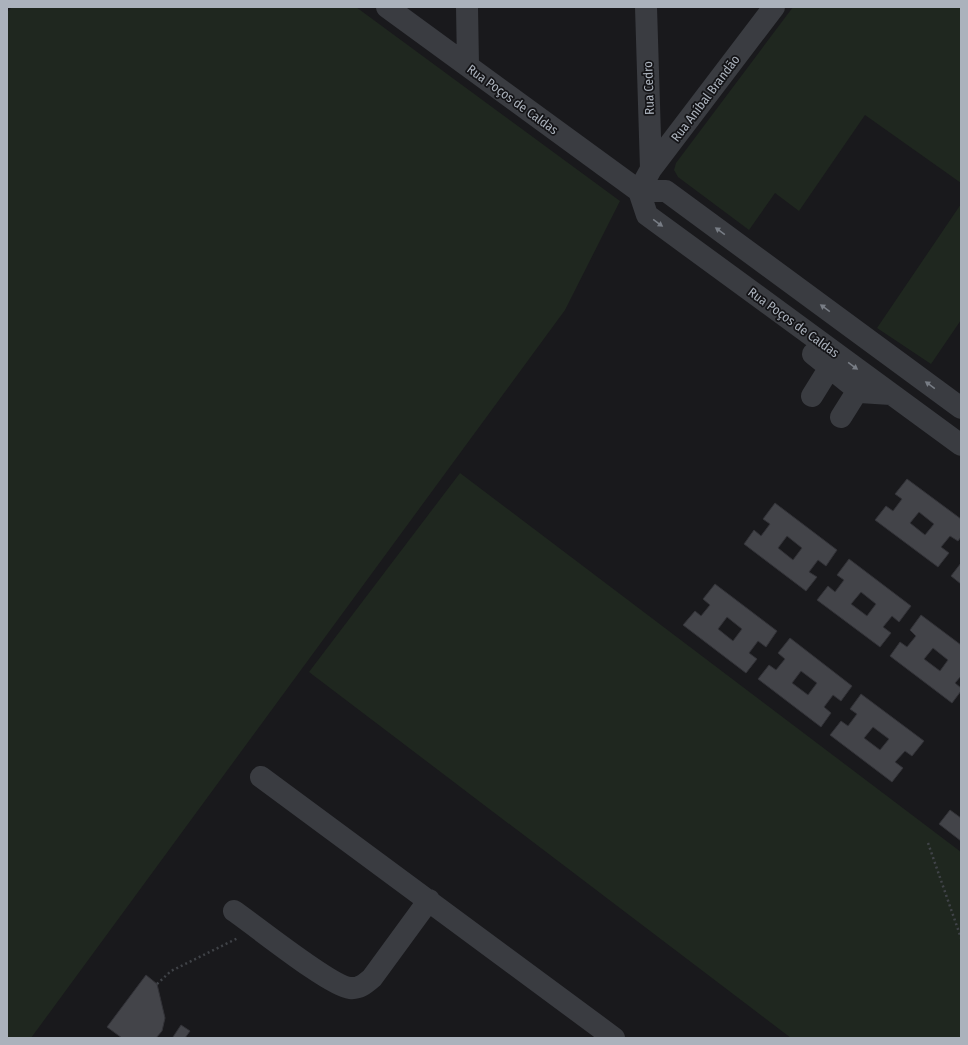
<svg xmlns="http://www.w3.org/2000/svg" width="968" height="1045" font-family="'Fira Sans Condensed',sans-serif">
  <rect width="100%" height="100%" fill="#19191c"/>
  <!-- green -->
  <path fill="#1f271f" d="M 12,7 L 356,7 L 620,201 L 565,310 L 31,1038 L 7,1038 L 7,12 Z
    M 793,7 L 961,7 L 961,183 L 865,115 L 799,211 L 775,193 L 749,230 L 678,177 L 674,170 L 676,163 Z
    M 961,204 L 961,320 L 931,364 L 877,328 Z
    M 460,473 L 961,852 L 961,1038 L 791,1038 L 309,672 Z"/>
  <!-- building -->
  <path fill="#434449" stroke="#333338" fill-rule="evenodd" d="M 907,479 L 961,519 L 961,537 L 958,541 L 950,536 L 941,547 L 949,553 L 938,567 L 875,520 L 886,506 L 893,511 L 902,499 L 895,494 ZM 919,512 L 934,524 L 925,535 L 910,523 Z
    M 775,503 L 837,550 L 826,566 L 818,560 L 809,572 L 817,577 L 806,591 L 744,544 L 754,530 L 761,536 L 770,524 L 763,519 ZM 787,536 L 802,548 L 793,560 L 778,548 Z
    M 849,559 L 911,606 L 899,622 L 892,616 L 883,627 L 891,633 L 880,647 L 817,600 L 828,586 L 835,592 L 844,580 L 837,575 ZM 861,592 L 876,604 L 867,616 L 851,604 Z
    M 961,563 L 961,584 L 951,576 Z
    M 715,584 L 777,631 L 766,647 L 758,641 L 749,653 L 757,659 L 746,673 L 683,625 L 695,611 L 701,616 L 710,605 L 703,599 ZM 727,617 L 742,629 L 733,641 L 718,629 Z
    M 921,615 L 961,645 L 961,676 L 955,683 L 961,688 L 961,691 L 952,703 L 890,656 L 900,642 L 907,647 L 916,636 L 910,630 ZM 933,648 L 948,660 L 940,671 L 924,659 Z
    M 790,638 L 852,686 L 841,701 L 833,695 L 824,707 L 831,713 L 821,727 L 758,679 L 769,665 L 776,670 L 785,659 L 778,653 ZM 801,671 L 817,683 L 808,695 L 792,683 Z
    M 861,694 L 924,741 L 912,756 L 905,751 L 895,762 L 903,768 L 892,782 L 830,735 L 841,721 L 848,726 L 857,714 L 850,709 ZM 873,727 L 889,739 L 880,750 L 864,738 Z
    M 950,810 L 961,818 L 961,841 L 939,824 Z
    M 146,975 L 157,984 L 165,1018 L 162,1031 L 156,1038 L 122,1038 L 107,1027 Z
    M 181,1025 L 190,1031 L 185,1038 L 175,1038 L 173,1037 Z"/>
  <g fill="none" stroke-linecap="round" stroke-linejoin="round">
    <!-- path -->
    <path stroke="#404348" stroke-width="2.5" stroke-dasharray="2 3" stroke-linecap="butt" d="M 928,843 L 961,938
      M 157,984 L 171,971 L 238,938"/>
    <!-- minor -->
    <path stroke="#3a3c41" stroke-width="22" d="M 387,7 L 639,191 L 647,215 L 961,445
      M 467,7 L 468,65
      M 646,7 L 651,169
      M 639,191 L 666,191 L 961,408
      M 639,191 L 651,169 L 774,7
      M 813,354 L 860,392 L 891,394
      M 812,396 L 830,367
      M 841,417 L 858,390
      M 261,777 L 614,1038
      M 234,911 C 256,926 330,986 350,988 C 359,989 365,984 372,978 L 429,900"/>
  </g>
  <!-- one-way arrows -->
  <defs><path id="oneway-solid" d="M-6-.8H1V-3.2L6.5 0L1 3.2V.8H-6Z"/></defs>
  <g fill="#787d85">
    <use href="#oneway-solid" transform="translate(658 223) rotate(36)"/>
    <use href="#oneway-solid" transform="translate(720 231) rotate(-144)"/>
    <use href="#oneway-solid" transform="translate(825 308) rotate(-144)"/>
    <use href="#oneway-solid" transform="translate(853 366) rotate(36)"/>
    <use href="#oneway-solid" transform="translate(930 385) rotate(-144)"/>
  </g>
  <g text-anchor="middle" stroke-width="3.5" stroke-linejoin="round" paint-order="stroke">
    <!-- street labels -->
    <g font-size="13" fill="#abb2bc" stroke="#141417">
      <text transform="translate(648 88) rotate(-92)" y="5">Rua Cedro</text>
      <text transform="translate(705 98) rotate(-53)" y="5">Rua Aníbal Brandão</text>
      <text transform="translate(513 99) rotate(36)" y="5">Rua Poços de Caldas</text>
      <text transform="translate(794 322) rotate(36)" y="5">Rua Poços de Caldas</text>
    </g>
  </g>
  <!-- border -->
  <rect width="968" height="1045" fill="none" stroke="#abb2bc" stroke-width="16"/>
</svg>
